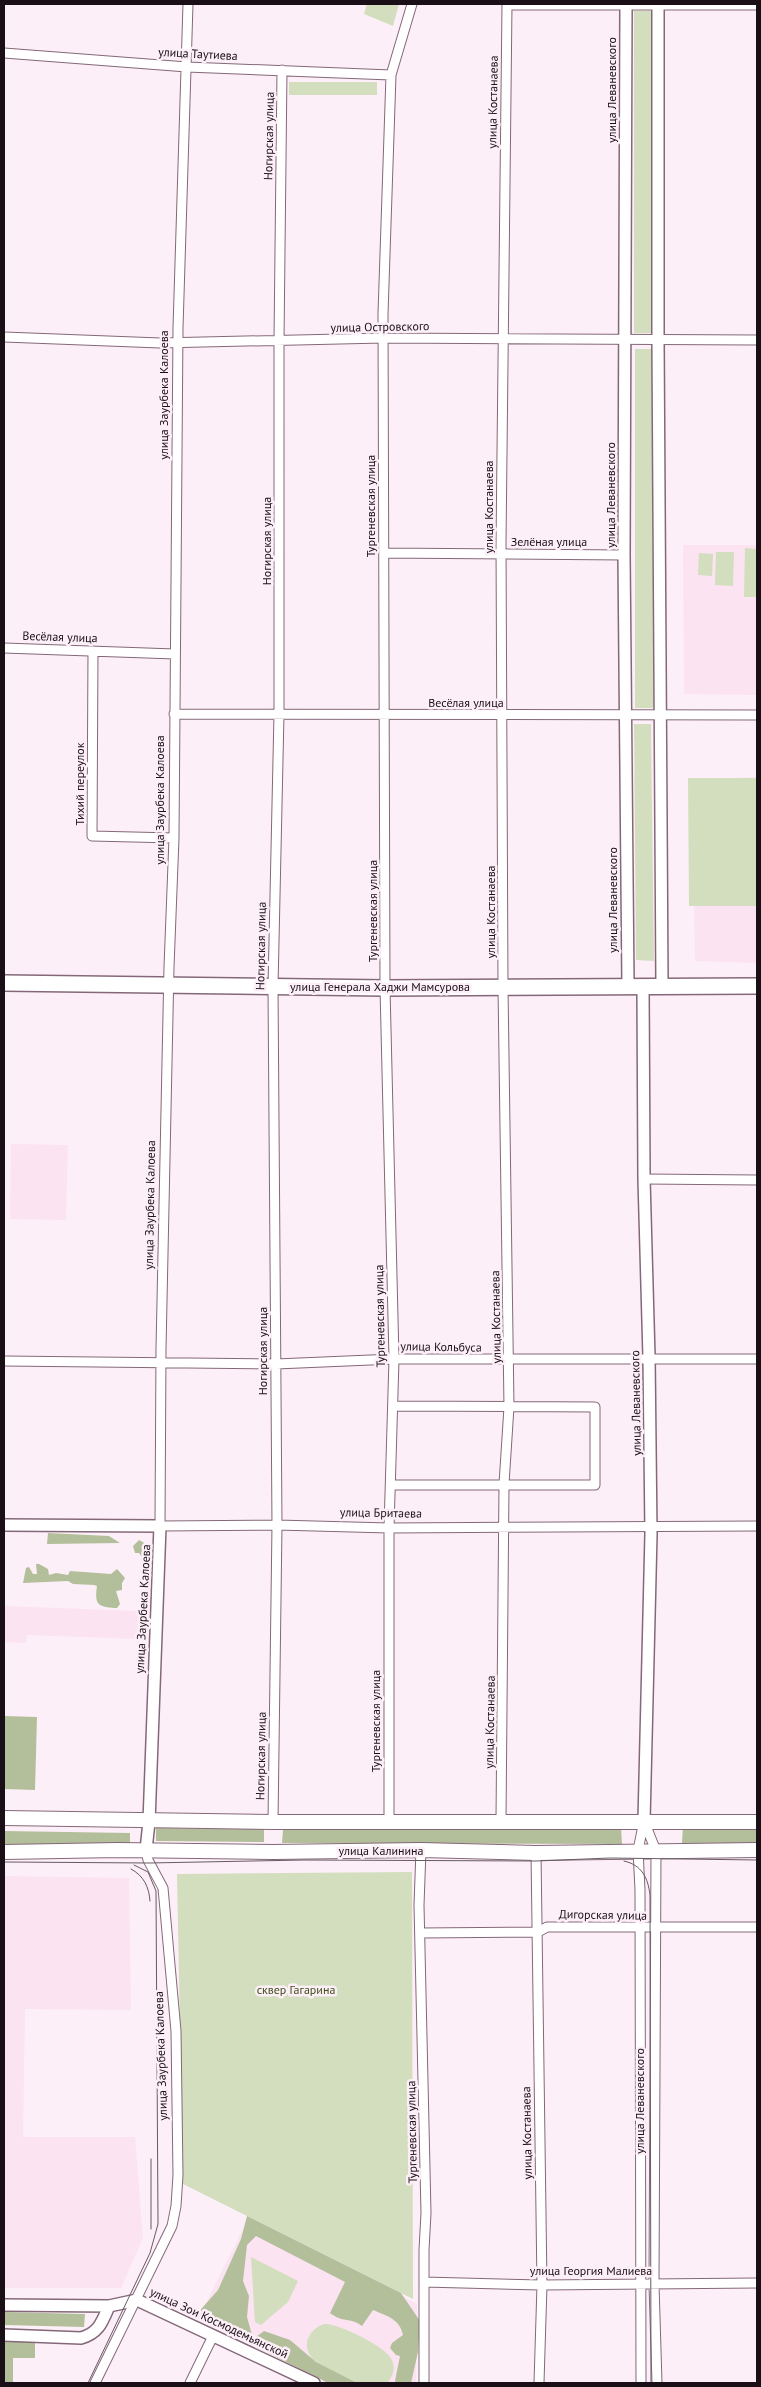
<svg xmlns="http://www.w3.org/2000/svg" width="761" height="2387" font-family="'PT Sans',sans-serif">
  <rect width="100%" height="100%" fill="#fdeff7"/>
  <!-- built -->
  <path fill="#fbe3f1" d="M 683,545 L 757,545 L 757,695 L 684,694 Z
    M 757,777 L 757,963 L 695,961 L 692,780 Z
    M 11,1144 L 68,1145 L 66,1220 L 10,1219 Z
    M 4,1606 L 139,1611 L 137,1639 L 27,1635 L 26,1643 L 4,1642 Z
    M 4,1876 L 129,1878 L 131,2010 L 25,2009 L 23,2137 L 135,2137 L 143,2238 L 121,2288 L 4,2288 Z
    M 248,2219 L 417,2304 L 416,2383 L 334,2383 L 200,2315 Z"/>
  <!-- green -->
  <path fill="#d3debf" d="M 367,4 L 399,4 L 393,26 L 364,14 Z
    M 634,11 L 652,11 L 652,333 L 634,333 Z
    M 289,82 L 377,82 L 377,95 L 289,95 Z
    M 635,349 L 654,349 L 654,708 L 635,708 Z
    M 745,548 L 757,549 L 757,597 L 744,597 Z
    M 716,552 L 734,552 L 733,586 L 715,585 Z
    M 699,553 L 713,554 L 712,576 L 698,575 Z
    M 634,724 L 651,724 L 654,961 L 636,960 Z
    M 688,778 L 757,778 L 757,906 L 689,906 Z
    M 412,1872 L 413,2299 L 183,2184 L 177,1874 Z
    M 251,2257 L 298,2281 L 288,2302 L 261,2325 L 255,2322 Z
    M 324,2324 C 336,2322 384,2346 390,2357 C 396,2365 394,2375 388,2382 C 380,2384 365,2385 357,2383 C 347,2381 318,2365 312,2358 C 301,2345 309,2329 324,2324 Z"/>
  <!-- forest -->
  <path fill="#b3bf9b" d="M 48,1533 L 109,1536 L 120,1543 L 47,1544 Z
    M 139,1540 L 150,1546 L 150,1548 L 142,1557 L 139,1553 L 135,1553 L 133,1546 Z
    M 36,1564 L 39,1564 L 48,1569 L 49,1575 L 56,1573 L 68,1575 L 70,1571 L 111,1574 L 117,1569 L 125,1578 L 122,1583 L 122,1590 L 116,1591 L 120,1604 L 117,1608 C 99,1607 94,1606 97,1586 L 94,1585 L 73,1584 L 68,1581 L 23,1583 L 26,1568 L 29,1567 L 33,1574 L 37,1574 Z
    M 4,1716 L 37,1717 L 35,1790 L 4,1789 Z
    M 621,1827 L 622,1844 L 282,1843 L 283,1830 Z
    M 683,1827 L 757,1827 L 757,1843 L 682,1843 Z
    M 156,1828 L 264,1829 L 264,1842 L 156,1841 Z
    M 4,1831 L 130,1833 L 130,1847 L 4,1845 Z
    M 247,2216 L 401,2293 L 420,2321 L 418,2352 L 411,2383 L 396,2383 L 395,2381 L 400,2356 L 396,2355 L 390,2348 L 392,2343 L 403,2335 C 400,2319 387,2316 373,2310 L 362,2326 C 350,2317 343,2323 330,2313 L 345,2282 L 256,2236 L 247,2245 L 243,2281 L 249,2296 L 247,2317 L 252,2335 L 250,2344 L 195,2316 L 218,2290 L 241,2239 Z
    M 4,2312 L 85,2314 L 84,2327 L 4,2325 Z
    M 264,2331 L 290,2340 L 316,2362 L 357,2383 L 328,2383 L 256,2347 L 256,2337 Z
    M 4,2339 L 35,2340 L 35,2358 L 13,2358 L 13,2383 L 4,2383 Z"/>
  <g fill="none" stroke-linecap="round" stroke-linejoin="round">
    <defs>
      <path id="minor" d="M 188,4 L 178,328 L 174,838 L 169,967 L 161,1349 L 160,1526 L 277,1525 L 389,1528 L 757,1526
        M 507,5 L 757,5
        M 4,53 L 187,67 L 391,75
        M 4,337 L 160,343 L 383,338 L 757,340
        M 384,553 L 624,555
        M 4,648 L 175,654
        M 93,651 L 92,836 L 174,838
        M 174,714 L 757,715
        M 644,1179 L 757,1180
        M 4,1361 L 276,1364 L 394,1359 L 757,1359
        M 392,1485 L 595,1485 L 595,1407 L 393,1406
        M 501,1820 L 504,1484 L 509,1407 L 503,987 L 501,543 L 507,4
        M 644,1821 L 656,1851 L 654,2284 L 657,2383
        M 273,1822 L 277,1525 L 273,987 L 279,714 L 279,341 L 282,70
        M 389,1822 L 389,1528 L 394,1359 L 385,988 L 383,314 L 391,75 L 412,4
        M 421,1850 L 419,1905 L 426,2213 L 424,2250 L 424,2383
        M 536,1853 L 542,2285 L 539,2383
        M 420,1933 L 538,1932 L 547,1927 L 757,1927
        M 424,2282 L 542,2285 L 757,2283
        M 95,2383 L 172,2226 L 176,2206 L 178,2175 L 176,2031 L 163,1888 L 148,1860 L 146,1850
        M 190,2383 L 213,2336
        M 641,2383 L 640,1890 L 638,1850 L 644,1821"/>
      <path id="tertiary" d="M 626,4 L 624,555 L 628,986
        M 658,4 L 658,339 L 662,985
        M 643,986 L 644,1179 L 649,1357 L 651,1534 L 644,1821
        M 4,1525 L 160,1526 L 149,1822 L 146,1850
        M 4,2305 L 109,2306 L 137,2300 L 314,2383
        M 4,2335 L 81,2338 C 99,2333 102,2322 109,2306"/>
      <path id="secondary" d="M 4,1818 L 273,1822 L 757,1822
        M 4,1852 L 118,1850 L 273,1852 L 421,1850 L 536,1853 L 757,1850"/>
      <path id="primary" d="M 4,983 L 385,988 L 757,986"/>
    </defs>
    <!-- minor casing -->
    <use href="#minor" stroke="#846879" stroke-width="11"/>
    <!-- tertiary casing -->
    <use href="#tertiary" stroke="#846879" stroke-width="14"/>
    <!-- secondary casing -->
    <use href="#secondary" stroke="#846879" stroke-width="16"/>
    <!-- primary casing -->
    <use href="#primary" stroke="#846879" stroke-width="18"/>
    <!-- minor -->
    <use href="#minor" stroke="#fff" stroke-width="9"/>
    <!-- tertiary -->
    <use href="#tertiary" stroke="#fff" stroke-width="11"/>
    <!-- secondary -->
    <use href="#secondary" stroke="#fff" stroke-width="14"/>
    <!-- primary -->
    <use href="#primary" stroke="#fff" stroke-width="15"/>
    <!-- tram -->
    <path stroke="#675b63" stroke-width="1" d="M 624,1861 C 642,1865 648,1878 650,1895 L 651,2383
      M 4,1862 L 149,1863 L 304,1860 L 536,1861 L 610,1858 L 757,1860
      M 131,1869 C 144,1876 149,1887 150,1901
      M 151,2159 L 151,2229
      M 88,2383 L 150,2253 L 158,2224 L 156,1891 L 148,1872 L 134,1865"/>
  </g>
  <g text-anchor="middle" stroke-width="5" stroke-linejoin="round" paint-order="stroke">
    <!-- street labels -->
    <g font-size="12" fill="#1a0f16" stroke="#fdeff7">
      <text transform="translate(198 54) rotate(3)" y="4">улица Таутиева</text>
      <text transform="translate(612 90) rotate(-90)" y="4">улица Леваневского</text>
      <text transform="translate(493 102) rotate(-89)" y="4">улица Костанаева</text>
      <text transform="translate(269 136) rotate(-89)" y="4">Ногирская улица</text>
      <text transform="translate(380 327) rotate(-1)" y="4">улица Островского</text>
      <text transform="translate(164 395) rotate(-90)" y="4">улица Заурбека Калоева</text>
      <text transform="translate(611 495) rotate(-90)" y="4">улица Леваневского</text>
      <text transform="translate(371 506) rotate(-90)" y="4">Тургеневская улица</text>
      <text transform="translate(489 507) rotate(-90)" y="4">улица Костанаева</text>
      <text transform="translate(267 541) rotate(-90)" y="4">Ногирская улица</text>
      <text x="549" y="546">Зелёная улица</text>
      <text transform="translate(60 637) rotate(2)" y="4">Весёлая улица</text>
      <text x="466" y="707">Весёлая улица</text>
      <text transform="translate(80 784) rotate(-90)" y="4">Тихий переулок</text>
      <text transform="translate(160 800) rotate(-90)" y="4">улица Заурбека Калоева</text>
      <text transform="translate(613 900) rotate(-90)" y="4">улица Леваневского</text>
      <text transform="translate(373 911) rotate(-90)" y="4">Тургеневская улица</text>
      <text transform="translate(491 912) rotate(-90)" y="4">улица Костанаева</text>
      <text transform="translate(261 946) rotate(-89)" y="4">Ногирская улица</text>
      <text x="380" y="991">улица Генерала Хаджи Мамсурова</text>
      <text transform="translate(150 1205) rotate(-89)" y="4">улица Заурбека Калоева</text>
      <text transform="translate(380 1316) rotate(-91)" y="4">Тургеневская улица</text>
      <text transform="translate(496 1317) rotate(-91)" y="4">улица Костанаева</text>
      <text transform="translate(441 1347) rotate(1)" y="4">улица Кольбуса</text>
      <text transform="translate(263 1351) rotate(-90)" y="4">Ногирская улица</text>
      <text transform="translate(636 1403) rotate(-91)" y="4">улица Леваневского</text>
      <text transform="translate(381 1513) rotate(1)" y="4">улица Бритаева</text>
      <text transform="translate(143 1609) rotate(-87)" y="4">улица Заурбека Калоева</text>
      <text transform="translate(376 1721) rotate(-90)" y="4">Тургеневская улица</text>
      <text transform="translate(490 1722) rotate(-89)" y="4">улица Костанаева</text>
      <text transform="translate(261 1756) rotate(-89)" y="4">Ногирская улица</text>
      <text x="381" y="1855">улица Калинина</text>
      <text transform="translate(603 1915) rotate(1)" y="4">Дигорская улица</text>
      <text transform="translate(161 2056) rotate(-92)" y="4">улица Заурбека Калоева</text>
      <text transform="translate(640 2101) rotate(-90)" y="4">улица Леваневского</text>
      <text transform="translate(412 2132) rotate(-91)" y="4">Тургеневская улица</text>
      <text transform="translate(527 2133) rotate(-91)" y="4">улица Костанаева</text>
      <text x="591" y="2275">улица Георгия Малиева</text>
      <text transform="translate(219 2323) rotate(25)" y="4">улица Зои Космодемьянской</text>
    </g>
    <!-- park labels -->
    <g font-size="12" fill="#3f4e17" stroke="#fdeff7">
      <text x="296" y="1994">сквер Гагарина</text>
    </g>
  </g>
  <!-- border -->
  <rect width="761" height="2387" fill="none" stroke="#1a0f16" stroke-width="10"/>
</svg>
